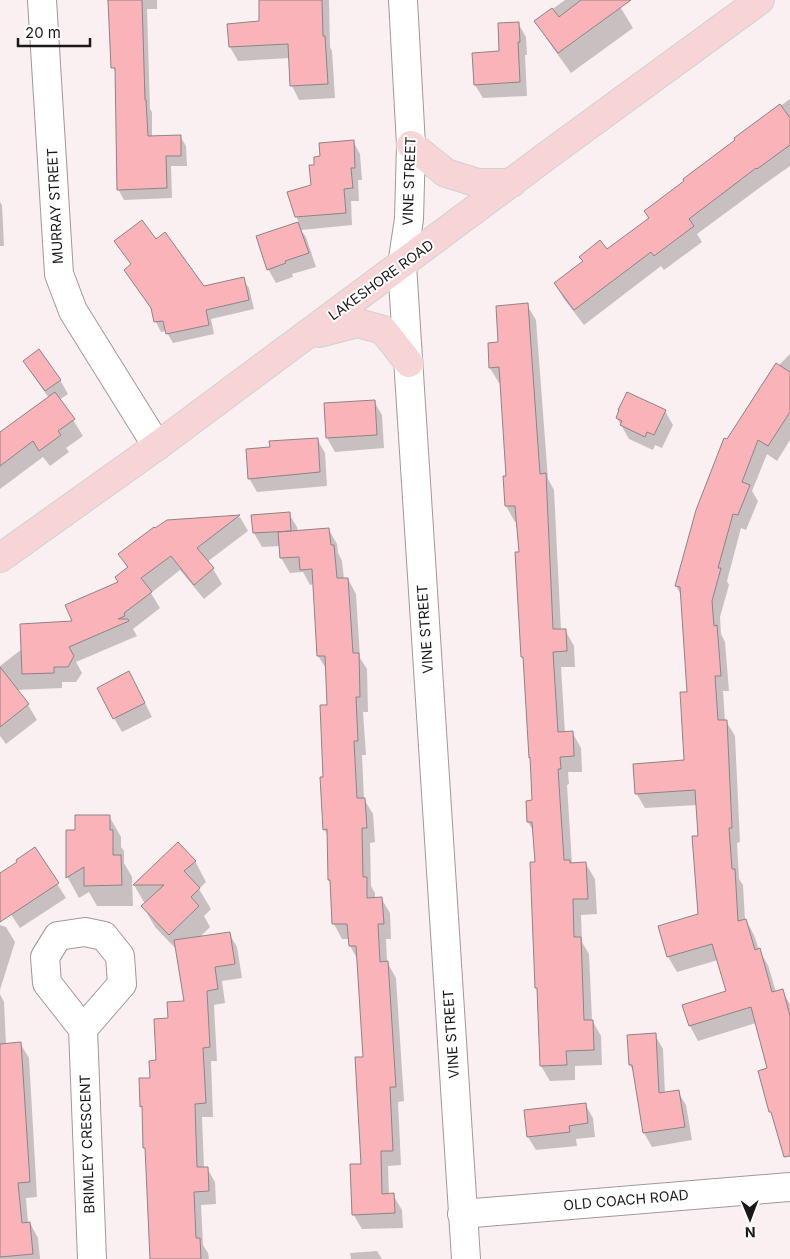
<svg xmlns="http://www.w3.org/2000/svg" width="790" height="1259" font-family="Inter,sans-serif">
  <rect width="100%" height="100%" fill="#fbf0f1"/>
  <!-- shadow -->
  <path fill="#0003" d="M 107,0 L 157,0 L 157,9 L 147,9 L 150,109 L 152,112 L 152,137 L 180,136 L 186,146 L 187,166 L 171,166 L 172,198 L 124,200 L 118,189 L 116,73 L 113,67 L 110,6 Z
    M 260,0 L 329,0 L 330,47 L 332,51 L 335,98 L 299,100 L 292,86 L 290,58 L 238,61 L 230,47 L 228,25 L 261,22 Z
    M 565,0 L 616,0 L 633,28 L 571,73 L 548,41 L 536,21 Z
    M 518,23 L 526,37 L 527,55 L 525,55 L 527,96 L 483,98 L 475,85 L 500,52 Z
    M 790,99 L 790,166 L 766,183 L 697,234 L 702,242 L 664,270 L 661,266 L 584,325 L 564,299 L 555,284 L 584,262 L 580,257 L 607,250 L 650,219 L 737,140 L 736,138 Z
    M 353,141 L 360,154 L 362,180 L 358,180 L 359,201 L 351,201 L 352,225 L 301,230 L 306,237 L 316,267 L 292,274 L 293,277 L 276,283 L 268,269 L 257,237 L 299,223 L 296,216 L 312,186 L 316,166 L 321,157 Z
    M 0,202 L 2,205 L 4,246 L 0,246 Z
    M 155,241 L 204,287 L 243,279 L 249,288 L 254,309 L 211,319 L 214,334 L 173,343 L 166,331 L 161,332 L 156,322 L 153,310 L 131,280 L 125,270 Z
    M 527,305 L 536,320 L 548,479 L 554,490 L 561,630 L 565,630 L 574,646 L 575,667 L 561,667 L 565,733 L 572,732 L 581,748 L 582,772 L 568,772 L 569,784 L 567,785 L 572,864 L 586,864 L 595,879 L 597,914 L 581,915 L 582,942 L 589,954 L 592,1020 L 601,1036 L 602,1065 L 575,1066 L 575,1080 L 550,1081 L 541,1066 L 538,991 L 536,987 L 536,863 L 534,832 L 528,822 L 527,802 L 533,802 L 525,661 L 522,657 L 520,553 L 518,522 L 515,522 L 506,506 L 505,477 L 507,477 L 501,383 L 499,383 L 490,368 L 499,343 Z
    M 790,354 L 790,440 L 777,461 L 767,454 L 752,491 L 758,501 L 746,530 L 741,528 L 727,581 L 729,585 L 720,617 L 721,634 L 725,642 L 729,691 L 723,691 L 725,721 L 726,721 L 735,736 L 740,842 L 737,843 L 739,879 L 743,885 L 745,920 L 746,920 L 754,935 L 759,950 L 768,965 L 776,992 L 782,991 L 790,1004 L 790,1148 L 771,1112 L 768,1069 L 756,1023 L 698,1041 L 690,1026 L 684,1006 L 727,992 L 718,960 L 677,972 L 668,957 L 659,926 L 699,915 L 699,837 L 697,805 L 645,808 L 636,793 L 685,761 L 688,693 L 681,595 L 676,586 L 727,440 L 778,366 Z
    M 25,361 L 60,380 L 68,394 L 59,400 L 73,420 L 83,436 L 66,448 L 69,452 L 50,466 L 43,457 L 0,489 L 0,433 L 49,398 L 33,375 Z
    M 374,401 L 382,415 L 384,448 L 335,452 L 327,438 Z
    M 665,411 L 673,425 L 662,448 L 655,445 L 653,450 L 629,439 L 617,418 Z
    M 317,439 L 325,453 L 327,486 L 257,492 L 249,478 L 271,448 Z
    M 289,514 L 297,527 L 298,532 L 329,530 L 337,544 L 338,553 L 342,561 L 344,579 L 348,579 L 356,594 L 360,658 L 367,669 L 368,712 L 363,712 L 366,755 L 362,755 L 364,799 L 373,814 L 375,842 L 370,843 L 371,886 L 375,893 L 375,899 L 381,898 L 390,913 L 391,939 L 386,939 L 387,962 L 396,978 L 404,1101 L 398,1102 L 401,1165 L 388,1166 L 389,1195 L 393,1195 L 402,1210 L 403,1228 L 362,1229 L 353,1214 L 362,1165 L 364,1058 L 358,960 L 350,946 L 349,939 L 342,939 L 334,924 L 332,885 L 329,880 L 329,837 L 324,829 L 325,778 L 328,706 L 327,670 L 318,656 L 314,584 L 310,585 L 303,572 L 290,573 L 281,558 L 280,546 L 262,547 L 254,533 Z
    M 240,517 L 248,531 L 207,562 L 213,569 L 222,584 L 204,599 L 180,570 L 151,593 L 160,608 L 133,629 L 137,636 L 76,662 L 82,673 L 76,682 L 62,682 L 62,688 L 16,690 L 28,705 L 37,720 L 6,744 L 0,736 L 0,666 L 22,649 L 74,623 L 120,582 L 128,569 L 120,554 L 167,521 Z
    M 137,687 L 152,717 L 122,732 L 114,718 Z
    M 109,816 L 121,837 L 121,847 L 124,851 L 124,863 L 132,877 L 133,906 L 97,906 L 89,892 L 79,898 L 68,878 L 67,832 L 76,832 Z
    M 178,844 L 195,861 L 206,882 L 199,889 L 211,909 L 204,916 L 210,927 L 199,938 L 229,933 L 237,947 L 242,978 L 222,981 L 225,1003 L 214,1005 L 217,1061 L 211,1061 L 213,1117 L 202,1117 L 204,1168 L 207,1168 L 215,1182 L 216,1204 L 201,1205 L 203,1245 L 208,1253 L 209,1259 L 151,1259 L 146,1151 L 145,1147 L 143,1109 L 142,1106 L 140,1079 L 151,1079 L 169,1020 L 185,1003 L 177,950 L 155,927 L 143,906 L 145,904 L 134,885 Z
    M 35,849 L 66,898 L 20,928 L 0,898 L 0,874 L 19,862 Z
    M 0,925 L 6,927 L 15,942 L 0,990 Z
    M 0,994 L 4,1002 L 6,1044 L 20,1043 L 29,1058 L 37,1197 L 26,1198 L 28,1223 L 30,1223 L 38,1238 L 40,1259 L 0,1259 Z
    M 655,1035 L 663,1049 L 665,1094 L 678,1092 L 686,1105 L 692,1140 L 652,1147 L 644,1133 L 634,1072 L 630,1065 Z
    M 585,1104 L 593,1118 L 595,1137 L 576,1139 L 577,1146 L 536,1150 L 528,1137 Z
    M 377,1251 L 382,1259 L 351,1259 L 350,1253 Z"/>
  <!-- building -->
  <path fill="#fbb3ba" stroke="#8d8484" d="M 108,0 L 142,0 L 145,100 L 146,100 L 148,136 L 181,135 L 181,156 L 166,156 L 167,188 L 117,190 L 115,68 L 111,68 Z
    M 259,0 L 322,0 L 323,36 L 325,36 L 328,84 L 290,86 L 288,44 L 229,47 L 227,24 L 259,21 Z
    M 581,0 L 631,0 L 558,53 L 534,21 L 552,8 L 559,17 Z
    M 519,22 L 520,42 L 518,42 L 520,82 L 474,85 L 472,53 L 499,51 L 498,23 Z
    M 780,104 L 790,118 L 790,145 L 757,169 L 756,168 L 689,219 L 694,226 L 654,256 L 651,252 L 574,310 L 554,283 L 583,261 L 579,257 L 600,240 L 607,249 L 649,218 L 644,211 L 684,181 L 683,179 L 735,140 L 734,138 Z
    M 354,140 L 355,168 L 351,168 L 353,188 L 344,189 L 346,213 L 295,217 L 287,192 L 311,185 L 309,165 L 314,165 L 314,157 L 320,156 L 319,143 Z
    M 142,220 L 156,239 L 165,232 L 204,286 L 244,277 L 249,300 L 206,310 L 209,325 L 166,334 L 163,321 L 154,322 L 151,308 L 124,270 L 131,264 L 114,241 Z
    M 298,222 L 309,253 L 285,261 L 286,263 L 267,270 L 256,236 Z
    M 528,303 L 540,474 L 546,473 L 553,629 L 566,629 L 567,651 L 553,652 L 558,732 L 573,731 L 574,756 L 560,757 L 561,769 L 558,769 L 564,860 L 570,860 L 570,863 L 586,862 L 588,899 L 573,899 L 574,937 L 581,937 L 584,1020 L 593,1020 L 594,1050 L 566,1051 L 567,1065 L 540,1066 L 537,988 L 535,988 L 530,862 L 535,862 L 532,822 L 527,822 L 526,801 L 532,800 L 530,757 L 529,758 L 523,657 L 521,657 L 515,552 L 519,552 L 515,506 L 505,506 L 503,476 L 506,476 L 499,367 L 489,368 L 488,343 L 498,342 L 496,306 Z
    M 39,349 L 61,380 L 45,391 L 23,361 Z
    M 776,363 L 790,372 L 790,412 L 768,446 L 758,440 L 742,482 L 750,485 L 738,515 L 733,514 L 718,568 L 721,568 L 712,601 L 714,626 L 717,625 L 721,676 L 715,676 L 718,720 L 727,720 L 732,828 L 729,828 L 732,869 L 735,869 L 738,921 L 746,919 L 755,950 L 760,948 L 772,992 L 783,989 L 790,1016 L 790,1156 L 784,1157 L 771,1112 L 769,1112 L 758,1071 L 767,1068 L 751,1007 L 689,1026 L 682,1005 L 726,991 L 712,944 L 667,957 L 658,926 L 698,914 L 692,836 L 698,836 L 695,790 L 635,794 L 633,764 L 684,760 L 680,692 L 687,692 L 680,587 L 675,586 L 696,510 L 724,438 L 727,439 Z
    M 55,392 L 75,419 L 58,431 L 61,435 L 39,451 L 33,441 L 0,466 L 0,432 Z
    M 627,392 L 666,410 L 654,435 L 647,432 L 645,437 L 620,425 L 622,421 L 616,418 L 619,410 L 618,410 Z
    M 375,400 L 377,435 L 326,438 L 324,403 Z
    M 318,438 L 320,472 L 248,479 L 246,449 L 270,447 L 269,441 Z
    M 290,512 L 291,531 L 253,533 L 251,515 Z
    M 240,515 L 197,548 L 214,568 L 194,585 L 171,556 L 141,578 L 152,592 L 124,613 L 125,616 L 118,619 L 128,619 L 129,621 L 69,647 L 74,656 L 68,667 L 54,667 L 54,673 L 22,674 L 20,624 L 72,621 L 65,605 L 118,582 L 115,577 L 128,567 L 118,554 L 154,527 L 155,528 L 167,520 Z
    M 329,528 L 331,545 L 334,545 L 337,578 L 348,578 L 353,653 L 359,653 L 360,697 L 356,697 L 358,741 L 354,741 L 357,798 L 365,798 L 367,828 L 362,828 L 363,877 L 367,877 L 367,898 L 382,897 L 384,924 L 378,924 L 380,962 L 388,961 L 396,1087 L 390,1087 L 393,1151 L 381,1151 L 382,1194 L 394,1193 L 395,1213 L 352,1215 L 350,1164 L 361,1164 L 355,1057 L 363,1057 L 356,946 L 349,946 L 347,924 L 332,924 L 330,880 L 328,880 L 327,829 L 323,830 L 320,777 L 323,777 L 320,705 L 327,705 L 325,656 L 317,656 L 312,569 L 300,570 L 299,557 L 280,558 L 278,532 Z
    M 0,667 L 29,704 L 0,727 Z
    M 129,671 L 145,703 L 113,719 L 97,688 Z
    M 75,815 L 110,815 L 110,830 L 113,830 L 113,855 L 121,855 L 122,885 L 84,886 L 84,867 L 66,878 L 66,830 L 75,830 Z
    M 178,842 L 196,861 L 184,871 L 200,888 L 191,897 L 199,906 L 169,935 L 141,906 L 164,885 L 133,885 Z
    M 35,847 L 59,883 L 0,922 L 0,873 L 17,862 L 16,860 Z
    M 230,932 L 235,964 L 215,967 L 218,989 L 207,991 L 210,1047 L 203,1048 L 206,1103 L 195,1104 L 197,1167 L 208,1167 L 209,1191 L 194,1192 L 196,1238 L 200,1238 L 201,1259 L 150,1259 L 145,1148 L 143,1148 L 142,1106 L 140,1107 L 139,1078 L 150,1078 L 149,1061 L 156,1060 L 154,1019 L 168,1018 L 167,1002 L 184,1001 L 174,940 Z
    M 656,1033 L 659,1093 L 679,1090 L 685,1127 L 643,1133 L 632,1065 L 629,1065 L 627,1035 Z
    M 21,1042 L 30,1182 L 18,1183 L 22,1223 L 30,1222 L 33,1254 L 0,1257 L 0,1044 Z
    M 586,1103 L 588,1123 L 569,1126 L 570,1132 L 527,1137 L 524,1110 Z"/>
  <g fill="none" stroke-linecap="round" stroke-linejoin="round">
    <defs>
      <path id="minor" d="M 42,0 L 59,274 L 73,311 L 157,446
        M 403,0 L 411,145 L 409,219 L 402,265 L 466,1259
        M 83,1029 L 122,984 L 120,956 L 104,936 L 85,932 L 58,936 L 45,957 L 47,983 L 83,1029 L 92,1259
        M 462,1214 L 790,1187"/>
      <path id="major" d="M 411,145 L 446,173 L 478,183 L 512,183
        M 319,333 L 358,323 L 383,330 L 409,363
        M 0,558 L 157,446 L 556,149 L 760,0"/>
    </defs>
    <!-- minor casing -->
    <use href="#minor" stroke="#a29898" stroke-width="30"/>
    <!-- major casing -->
    <use href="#major" stroke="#d1d1d1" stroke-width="30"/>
    <!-- minor -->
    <use href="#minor" stroke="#fff" stroke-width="28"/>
    <!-- major -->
    <use href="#major" stroke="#f7d5d7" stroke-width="28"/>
  </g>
  <g text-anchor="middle" stroke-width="4" stroke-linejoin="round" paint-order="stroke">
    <!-- street labels -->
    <g font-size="14" fill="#1b1818" stroke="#fff">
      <text transform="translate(409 181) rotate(-88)" y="5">VINE STREET</text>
      <text transform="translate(55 206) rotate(-93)" y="5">MURRAY STREET</text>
      <text transform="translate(381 280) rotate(-36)" y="5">LAKESHORE ROAD</text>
      <text transform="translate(425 629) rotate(-94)" y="5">VINE STREET</text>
      <text transform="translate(451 1034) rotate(-94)" y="5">VINE STREET</text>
      <text transform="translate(87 1144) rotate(-92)" y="5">BRIMLEY CRESCENT</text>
      <text transform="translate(626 1200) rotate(-5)" y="5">OLD COACH ROAD</text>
    </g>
  </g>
  <!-- north arrow -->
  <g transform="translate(750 1219) rotate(179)" stroke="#ffffff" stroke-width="4" paint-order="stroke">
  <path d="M0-4L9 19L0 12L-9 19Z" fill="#1b1818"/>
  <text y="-8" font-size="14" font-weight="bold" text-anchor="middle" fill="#1b1818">N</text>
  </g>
  <!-- scale -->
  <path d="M18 38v8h72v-8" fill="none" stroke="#1b1818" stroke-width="2.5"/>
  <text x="25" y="38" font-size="15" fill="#1b1818" stroke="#ffffff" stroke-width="4" paint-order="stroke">20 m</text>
</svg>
